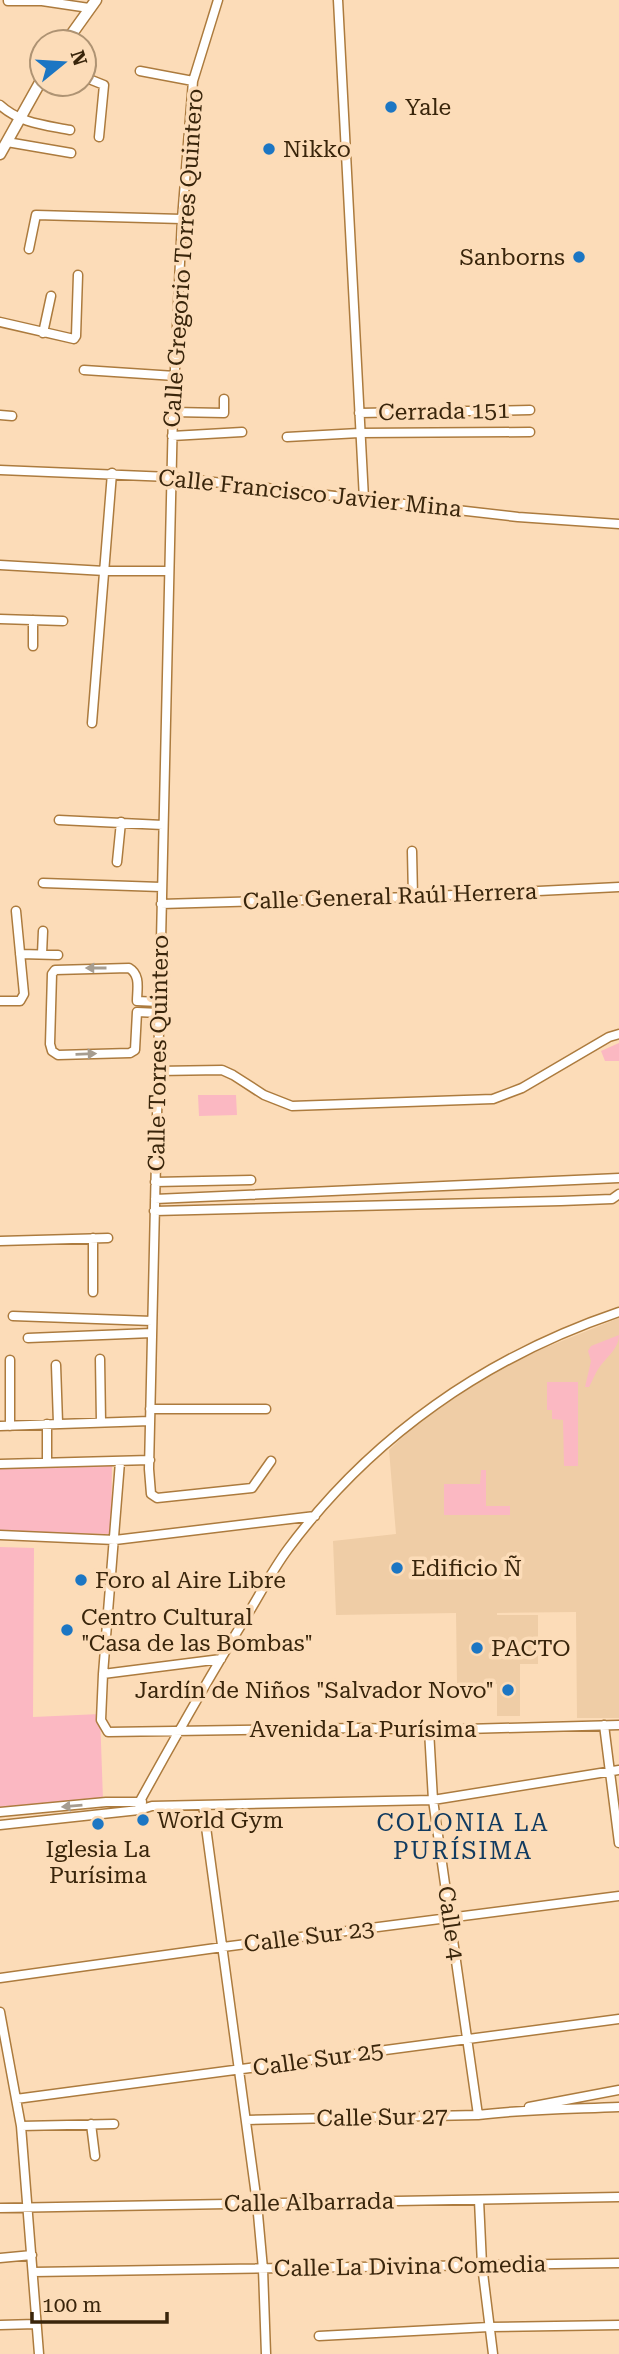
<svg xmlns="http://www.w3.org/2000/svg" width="619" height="2354" font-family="'Roboto Serif',serif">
  <rect width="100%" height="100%" fill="#fcdcb8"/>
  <!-- built -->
  <path fill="#efcda6" d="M 619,1318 L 619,1718 L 577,1718 L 576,1612 L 497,1613 L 497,1615 L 538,1615 L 538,1664 L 520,1664 L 520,1716 L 497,1716 L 497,1684 L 457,1684 L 456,1613 L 336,1615 L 333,1541 L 396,1534 L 389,1450 L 414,1426 L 490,1374 L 537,1351 Z"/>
  <!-- green -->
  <path fill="#fbb8c2" d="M 619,1043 L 619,1061 L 605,1061 L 601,1051 Z
    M 198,1095 L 236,1095 L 237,1115 L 199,1116 Z
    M 619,1335 C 619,1348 608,1356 601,1365 C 596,1371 593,1380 589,1387 L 585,1387 L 591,1361 L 588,1351 L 591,1346 Z
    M 547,1382 L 578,1382 L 578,1466 L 564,1466 L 563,1420 L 552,1419 L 552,1410 L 547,1410 Z
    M 0,1464 L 112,1466 L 111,1534 L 0,1532 Z
    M 481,1470 L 486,1470 L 486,1506 L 510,1506 L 510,1515 L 444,1515 L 444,1484 L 480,1484 Z
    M 0,1547 L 34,1548 L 33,1717 L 100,1714 L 103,1800 L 0,1807 Z"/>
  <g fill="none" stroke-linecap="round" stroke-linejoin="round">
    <defs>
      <path id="minor" d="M 218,0 L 193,81 L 182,219 L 173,412 L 149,1469 L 151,1494 L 157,1498 L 252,1488 L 271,1461
        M 338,0 L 364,499
        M 8,1 L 42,1 L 89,8
        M 140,71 L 193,81
        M 84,77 L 104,85 L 99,137
        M 0,105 C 19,123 45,125 70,130
        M 7,142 L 71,153
        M 29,249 L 36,215 L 182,219
        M 0,322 L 74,339 L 76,336 L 78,275
        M 43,333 L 51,296
        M 84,370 L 175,376
        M 173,412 L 224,413 L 224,399
        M 359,413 L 530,410
        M 0,415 L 12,416
        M 172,436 L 242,432
        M 287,437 L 359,433 L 530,432
        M 0,470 L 170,477 L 518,517 L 619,524
        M 0,565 L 105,571 L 168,571
        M 0,619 L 63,621
        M 33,620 L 33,646
        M 92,723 L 112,473
        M 59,820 L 163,825
        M 412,851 L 413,897
        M 117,862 L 121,822
        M 43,883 L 161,887
        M 161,904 L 413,897 L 619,887
        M 20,954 L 58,955
        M 42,954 L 43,931
        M 0,1001 L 20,1001 L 24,994 L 16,911
        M 159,1013 L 137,1012 L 135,1050 L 130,1053 L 58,1055 L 52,1051 L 50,1044 L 52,974 L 55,970 L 129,968 C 141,975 137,989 137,1001 L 159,1002
        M 157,1071 L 222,1070 L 233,1075 L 264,1095 L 292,1106 L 493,1099 L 522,1088 L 609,1037 L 619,1034
        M 155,1182 L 251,1180
        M 155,1199 L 619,1178
        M 154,1211 L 561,1201 L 612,1199 L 619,1194
        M 93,1238 L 93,1292
        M 0,1241 L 108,1238
        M 13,1316 L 152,1321
        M 28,1338 L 152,1333
        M 100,1359 L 101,1422
        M 10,1360 L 10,1426
        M 56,1365 L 58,1423
        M 150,1409 L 266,1409
        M 0,1426 L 150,1421
        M 47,1462 L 47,1424
        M 120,1462 L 103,1674 L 101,1720 L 108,1732 L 360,1728 L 429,1730 L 619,1725
        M 0,1464 L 150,1460
        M 0,1535 L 115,1540 L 315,1516
        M 103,1674 L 221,1659
        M 604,1725 L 619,1843
        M 429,1730 L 433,1800 L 478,2115
        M 203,1805 L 257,2203 L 263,2269 L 266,2354
        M 139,1810 L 140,1801 C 173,1741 207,1681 243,1622 C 258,1598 271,1572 288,1549 C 372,1436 486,1357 619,1312
        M 0,1812 L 106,1802 L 142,1802
        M 0,1825 L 139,1810 L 152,1806 L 433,1800 L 619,1770
        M 0,1978 L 223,1947 L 619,1896
        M 0,2012 L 21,2126 L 39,2354
        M 16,2099 L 619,2019
        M 529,2107 L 619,2090
        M 247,2120 L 478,2115 C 525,2109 572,2109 619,2107
        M 91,2124 L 95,2156
        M 21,2126 L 114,2124
        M 479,2200 L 482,2265 L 493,2354
        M 0,2208 L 619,2197
        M 0,2258 L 32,2255
        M 33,2272 L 619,2263
        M 0,2325 L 36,2324
        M 319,2336 L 489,2327 L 619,2325"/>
      <path id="tertiary" d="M 66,42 L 96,0
        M 0,154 L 42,79"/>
    </defs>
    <!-- minor casing -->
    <use href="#minor" stroke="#ac7b3e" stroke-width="11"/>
    <!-- tertiary casing -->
    <use href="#tertiary" stroke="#ac7b3e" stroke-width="13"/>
    <!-- minor -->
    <use href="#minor" stroke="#fff" stroke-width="8"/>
    <!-- tertiary -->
    <use href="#tertiary" stroke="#fff" stroke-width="10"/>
  </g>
  <!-- one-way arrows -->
  <defs><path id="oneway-solid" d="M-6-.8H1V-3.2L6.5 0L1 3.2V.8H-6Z" transform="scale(1.75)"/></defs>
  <g fill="#a69d91">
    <use href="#oneway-solid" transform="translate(96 968) rotate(-180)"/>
    <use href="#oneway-solid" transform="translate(86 1054) rotate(-2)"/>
    <use href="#oneway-solid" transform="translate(72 1806) rotate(175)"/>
  </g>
  <!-- markers -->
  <g fill="#1c76c3" stroke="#fcdcb8" stroke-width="2.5">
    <circle cx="391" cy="107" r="7"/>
    <circle cx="269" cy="149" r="7"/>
    <circle cx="579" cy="257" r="7"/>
    <circle cx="397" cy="1568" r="7"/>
    <circle cx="81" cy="1580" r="7"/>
    <circle cx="67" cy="1630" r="7"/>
    <circle cx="477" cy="1648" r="7"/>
    <circle cx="508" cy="1690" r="7"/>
    <circle cx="143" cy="1820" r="7"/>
    <circle cx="98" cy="1824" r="7"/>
  </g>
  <g text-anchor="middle" stroke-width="7" stroke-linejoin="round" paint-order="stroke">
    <!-- poi labels -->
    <g font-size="23" fill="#39250b" stroke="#fcdcb8" text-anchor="start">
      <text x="405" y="115">Yale</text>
      <text x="283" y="157">Nikko</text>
      <text x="565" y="265" text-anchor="end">Sanborns</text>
      <text x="411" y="1576">Edificio Ñ</text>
      <text x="95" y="1588">Foro al Aire Libre</text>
      <text x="81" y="1625">Centro Cultural<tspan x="81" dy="26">"Casa de las Bombas"</tspan></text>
      <text x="491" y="1656">PACTO</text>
      <text x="494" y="1698" text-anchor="end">Jardín de Niños "Salvador Novo"</text>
      <text x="157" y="1828">World Gym</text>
      <text x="98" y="1857" text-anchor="middle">Iglesia La<tspan x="98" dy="26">Purísima</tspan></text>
    </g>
    <!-- street labels -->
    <g font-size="23" fill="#39250b" stroke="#fcdcb8">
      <text transform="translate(183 258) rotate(-86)" y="8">Calle Gregorio Torres Quintero</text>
      <text transform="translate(444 411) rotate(-1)" y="8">Cerrada 151</text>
      <text transform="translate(310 493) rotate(6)" y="8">Calle Francisco Javier Mina</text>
      <text transform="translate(390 896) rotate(-2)" y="8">Calle General Raúl Herrera</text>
      <text transform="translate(158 1053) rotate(-89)" y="8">Calle Torres Quintero</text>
      <text x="363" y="1737">Avenida La Purísima</text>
      <text transform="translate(451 1923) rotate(82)" y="8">Calle 4</text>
      <text transform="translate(309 1936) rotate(-7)" y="8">Calle Sur 23</text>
      <text transform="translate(318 2059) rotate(-8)" y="8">Calle Sur 25</text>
      <text transform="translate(382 2117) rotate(-1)" y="8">Calle Sur 27</text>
      <text transform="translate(309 2202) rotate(-1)" y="8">Calle Albarrada</text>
      <text transform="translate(410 2266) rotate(-1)" y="8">Calle La Divina Comedia</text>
    </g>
    <!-- neighbourhood labels -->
    <g font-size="24" letter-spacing="2" fill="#113b60" stroke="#fcdcb8">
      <text x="463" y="1831">COLONIA LA<tspan x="463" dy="28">PURÍSIMA</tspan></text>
    </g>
  </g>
  <!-- north arrow -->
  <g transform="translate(63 63) rotate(72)"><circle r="33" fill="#fcdcb8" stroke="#ae9373" stroke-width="2"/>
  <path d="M0-5L12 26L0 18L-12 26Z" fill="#1c76c3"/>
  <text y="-10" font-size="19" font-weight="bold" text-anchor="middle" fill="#39250b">N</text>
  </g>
  <!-- scale -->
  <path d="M32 2312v10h135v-10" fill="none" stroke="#39250b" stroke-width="3.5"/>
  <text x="42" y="2312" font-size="21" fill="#39250b" stroke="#fcdcb8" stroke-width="5" paint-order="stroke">100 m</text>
</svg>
